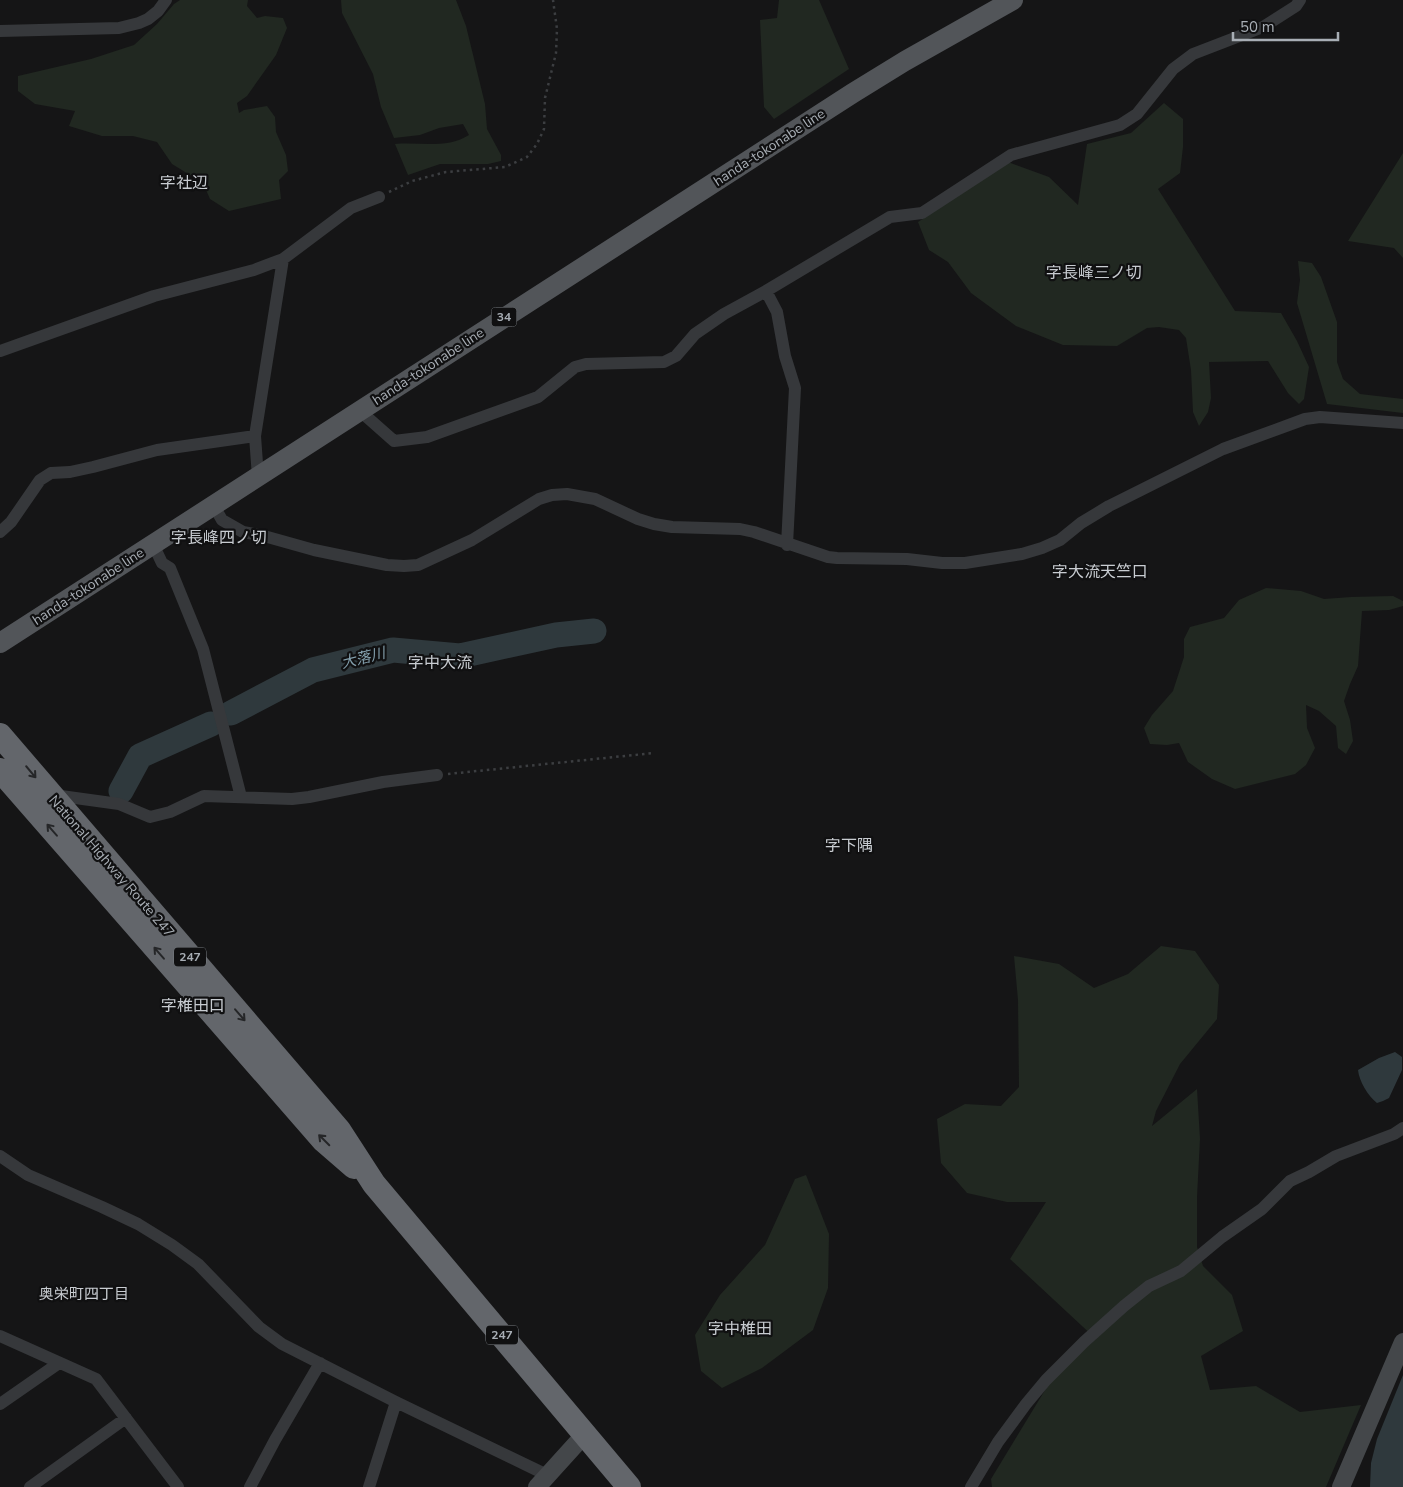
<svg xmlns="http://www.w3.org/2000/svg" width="1403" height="1487" font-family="'Nunito Sans','Noto Sans JP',sans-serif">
  <rect width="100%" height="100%" fill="#151516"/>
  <!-- green -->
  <path fill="#212821" d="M 180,0 L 248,0 L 247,6 L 257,18 L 265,16 L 283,18 L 287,28 L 276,55 L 247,96 L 237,103 L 239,113 L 244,110 L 267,106 L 275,117 L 276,132 L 286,155 L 288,171 L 279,180 L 281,199 L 229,211 L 210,199 L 203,183 L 172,164 L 157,142 L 133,136 L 102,136 L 69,126 L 75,111 L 35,104 L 18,91 L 18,76 L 91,59 L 134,45 L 157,24 L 174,4 Z
    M 341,0 L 456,0 L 466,26 L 485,104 L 487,129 L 501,155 L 501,161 L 488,164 L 440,164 L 408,175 L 395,144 C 421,142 447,149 469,135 L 463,124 L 439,128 L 420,135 L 394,138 L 381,107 L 373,74 L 342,13 Z
    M 779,0 L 819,0 L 849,69 L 774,119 L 764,107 L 760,20 L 777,18 Z
    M 1164,103 L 1183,119 L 1183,147 L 1180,173 L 1158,189 L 1235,311 L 1281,313 L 1297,341 L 1309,367 L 1304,399 L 1299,404 L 1288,393 L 1268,361 L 1209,362 L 1211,398 L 1208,412 L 1199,426 L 1193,412 L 1191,370 L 1186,338 L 1179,330 L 1159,327 L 1147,328 L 1117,346 L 1063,345 L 1016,326 L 971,293 L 948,262 L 929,250 L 918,222 L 1008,162 L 1049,177 L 1078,205 L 1087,144 L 1131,133 Z
    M 1403,153 L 1403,258 L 1394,248 L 1348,241 Z
    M 1298,261 L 1312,263 L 1321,277 L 1337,322 L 1337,362 L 1343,379 L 1360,394 L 1403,399 L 1403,413 L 1327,404 L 1297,303 L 1300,280 Z
    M 1266,588 L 1301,591 L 1324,599 L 1351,597 L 1393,596 L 1403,601 L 1403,606 L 1389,610 L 1362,611 L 1358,666 L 1350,684 L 1344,701 L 1350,720 L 1353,741 L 1346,754 L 1338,748 L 1336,726 L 1319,711 L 1306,705 L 1307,728 L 1315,748 L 1306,765 L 1295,774 L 1235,789 L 1212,779 L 1188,762 L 1179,743 L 1167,745 L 1150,744 L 1144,728 L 1152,715 L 1173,691 L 1184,657 L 1184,639 L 1190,627 L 1224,618 L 1239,600 Z
    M 1161,946 L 1195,951 L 1219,985 L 1217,1019 L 1180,1064 L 1156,1111 L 1152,1126 L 1197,1089 L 1200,1139 L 1197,1197 L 1197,1247 L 1203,1266 L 1232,1295 L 1243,1331 L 1201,1356 L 1210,1390 L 1256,1386 L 1300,1412 L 1361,1405 L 1326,1487 L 992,1487 L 991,1479 L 1053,1377 L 1096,1339 L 1010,1259 L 1046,1202 L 1007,1202 L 967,1193 L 941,1163 L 937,1119 L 965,1104 L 1001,1106 L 1019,1087 L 1018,1000 L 1014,956 L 1059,964 L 1094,988 L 1128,974 Z
    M 806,1175 L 829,1234 L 828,1288 L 813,1330 L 762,1368 L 722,1388 L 701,1371 L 695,1335 L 720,1295 L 765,1245 L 795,1179 Z"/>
  <!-- water -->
  <path fill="#2f393d" d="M 1395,1052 L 1402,1057 L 1402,1070 L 1389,1098 L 1383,1101 L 1377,1103 C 1368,1096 1359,1081 1358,1070 L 1379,1058 Z
    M 1403,1375 L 1403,1487 L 1370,1487 L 1371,1463 L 1377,1439 Z"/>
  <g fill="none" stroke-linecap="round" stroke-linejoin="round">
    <!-- river -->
    <path stroke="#2f393d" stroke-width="25" d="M 231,713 L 313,670 L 393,650 L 460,656 L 556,635 L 594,631
      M 121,791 L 140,756 L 211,724"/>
    <!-- path -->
    <path stroke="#3c3e41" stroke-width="2.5" stroke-dasharray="2.5 4" stroke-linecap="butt" d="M 389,192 L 412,181 L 446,172 L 505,167 L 527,157 L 537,144 L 544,129 L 545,98 L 556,53 L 557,29 L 553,0
      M 448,774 L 654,753"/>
    <!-- street -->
    <path stroke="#36383b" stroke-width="12" d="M 0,31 L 119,28 L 139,23 L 148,19 L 158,11 L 166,0
      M 766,291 L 777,312 L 785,356 L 795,388 L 787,545
      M 0,351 L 154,296 L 254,270 L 283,259 L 351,208 L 379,197
      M 359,410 L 394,441 L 427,437 L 538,397 L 575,367 L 586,364 L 664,362 L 676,356 L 695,334 L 724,314 L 766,291 L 890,217 L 922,213 L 1011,155 L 1120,125 L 1137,114 L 1173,69 L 1193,54 L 1263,27 L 1296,6 L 1300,0
      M 258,477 L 255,436 L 283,259
      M 214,506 L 222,520 L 243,532 L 264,536 L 314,550 L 387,565 L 404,566 L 418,565 L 472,540 L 539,499 L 552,495 L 567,494 L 595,499 L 638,519 L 654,524 L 672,527 L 740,529 L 754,532 L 828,557 L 837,558 L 907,559 L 942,563 L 965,563 L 1022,554 L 1042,548 L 1060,540 L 1081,523 L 1109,506 L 1223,449 L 1305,419 L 1320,417 L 1403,423
      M 0,532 L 11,522 L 40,480 L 51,473 L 70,472 L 93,467 L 157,450 L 255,436
      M 153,544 L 162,563 L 170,568 L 203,649 L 241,797
      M 55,800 L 61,796 L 119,804 L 150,817 L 170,812 L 204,796 L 292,799 L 309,797 L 383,782 L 437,775
      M 0,1156 L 28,1175 L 102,1207 L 138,1224 L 172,1245 L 198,1264 L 259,1327 L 282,1344 L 396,1402 L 547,1475
      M 0,1336 L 96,1379 L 178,1487
      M 0,1404 L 59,1363
      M 30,1487 L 126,1418
      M 250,1487 L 275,1440 L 320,1363
      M 369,1487 L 396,1402
      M 971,1487 L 998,1442 L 1026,1404 L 1046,1380 L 1084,1342 L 1124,1306 L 1149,1286 L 1181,1271 L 1222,1237 L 1262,1209 L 1290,1181 L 1309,1172 L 1336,1156 L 1394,1134 L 1403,1128"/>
    <!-- secondary -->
    <path stroke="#44474a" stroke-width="18" d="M 537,1487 L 585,1434
      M 1341,1487 L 1403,1342"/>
    <!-- primary -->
    <path stroke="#525559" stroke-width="20" d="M 0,643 L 853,93 L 905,61 L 1013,0"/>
    <!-- highway -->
    <path stroke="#63666b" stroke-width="24" d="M 0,735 L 339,1130 L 374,1184 L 629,1487
      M 0,770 L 324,1141 L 354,1167"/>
  </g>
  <!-- one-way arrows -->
  <defs><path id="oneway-shaft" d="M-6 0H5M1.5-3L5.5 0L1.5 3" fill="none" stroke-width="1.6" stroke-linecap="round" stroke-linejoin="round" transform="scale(1.25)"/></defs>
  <g stroke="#252628">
    <use href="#oneway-shaft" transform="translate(31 772) rotate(50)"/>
    <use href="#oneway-shaft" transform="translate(52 830) rotate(-131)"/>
    <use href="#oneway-shaft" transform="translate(159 953) rotate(-131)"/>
    <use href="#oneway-shaft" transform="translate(240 1015) rotate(49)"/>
    <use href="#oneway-shaft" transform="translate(324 1140) rotate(-135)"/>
  </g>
  <g text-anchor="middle" stroke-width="4.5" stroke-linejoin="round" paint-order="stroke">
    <!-- shield labels -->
    <g fill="#101011" stroke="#7a7f84" stroke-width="1">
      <rect x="491.5" y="307.5" width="25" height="19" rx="4"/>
      <rect x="174" y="947.5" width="32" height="19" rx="4"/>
      <rect x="486" y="1325.5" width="32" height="19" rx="4"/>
    </g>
    <g font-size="12" font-weight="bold" fill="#a8aeb5">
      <text x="504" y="321">34</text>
      <text x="190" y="961">247</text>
      <text x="502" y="1339">247</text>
    </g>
    <!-- street labels -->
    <g font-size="14" fill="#a8aeb5" stroke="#101011">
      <text transform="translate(769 147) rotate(-33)" y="5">handa-tokonabe line</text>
      <text transform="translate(428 366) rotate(-33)" y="5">handa-tokonabe line</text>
      <text transform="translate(88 586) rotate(-33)" y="5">handa-tokonabe line</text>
      <text transform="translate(112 866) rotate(49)" y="5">National Highway Route 247</text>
    </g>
    <!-- water labels -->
    <g font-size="15" font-style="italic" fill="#839fac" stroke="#101011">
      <text transform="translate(363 658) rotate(-14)" y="5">大落川</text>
    </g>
    <!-- neighbourhood labels -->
    <g font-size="15" fill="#c8ccd1" stroke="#101011">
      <text x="84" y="1299">奥栄町四丁目</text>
    </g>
    <!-- quarter labels -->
    <g font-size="16" fill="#c8ccd1" stroke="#101011">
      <text x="184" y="188">字社辺</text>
      <text x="1094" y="278">字長峰三ノ切</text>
      <text x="219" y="543">字長峰四ノ切</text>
      <text x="1100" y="577">字大流天竺口</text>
      <text x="440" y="668">字中大流</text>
      <text x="849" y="851">字下隅</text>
      <text x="193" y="1011">字椎田口</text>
      <text x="740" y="1334">字中椎田</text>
    </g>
  </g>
  <!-- scale -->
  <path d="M1233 32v8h105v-8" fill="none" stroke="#a8aeb5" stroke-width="2.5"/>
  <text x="1240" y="32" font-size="15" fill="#a8aeb5" stroke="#101011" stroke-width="4" paint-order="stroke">50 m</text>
</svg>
